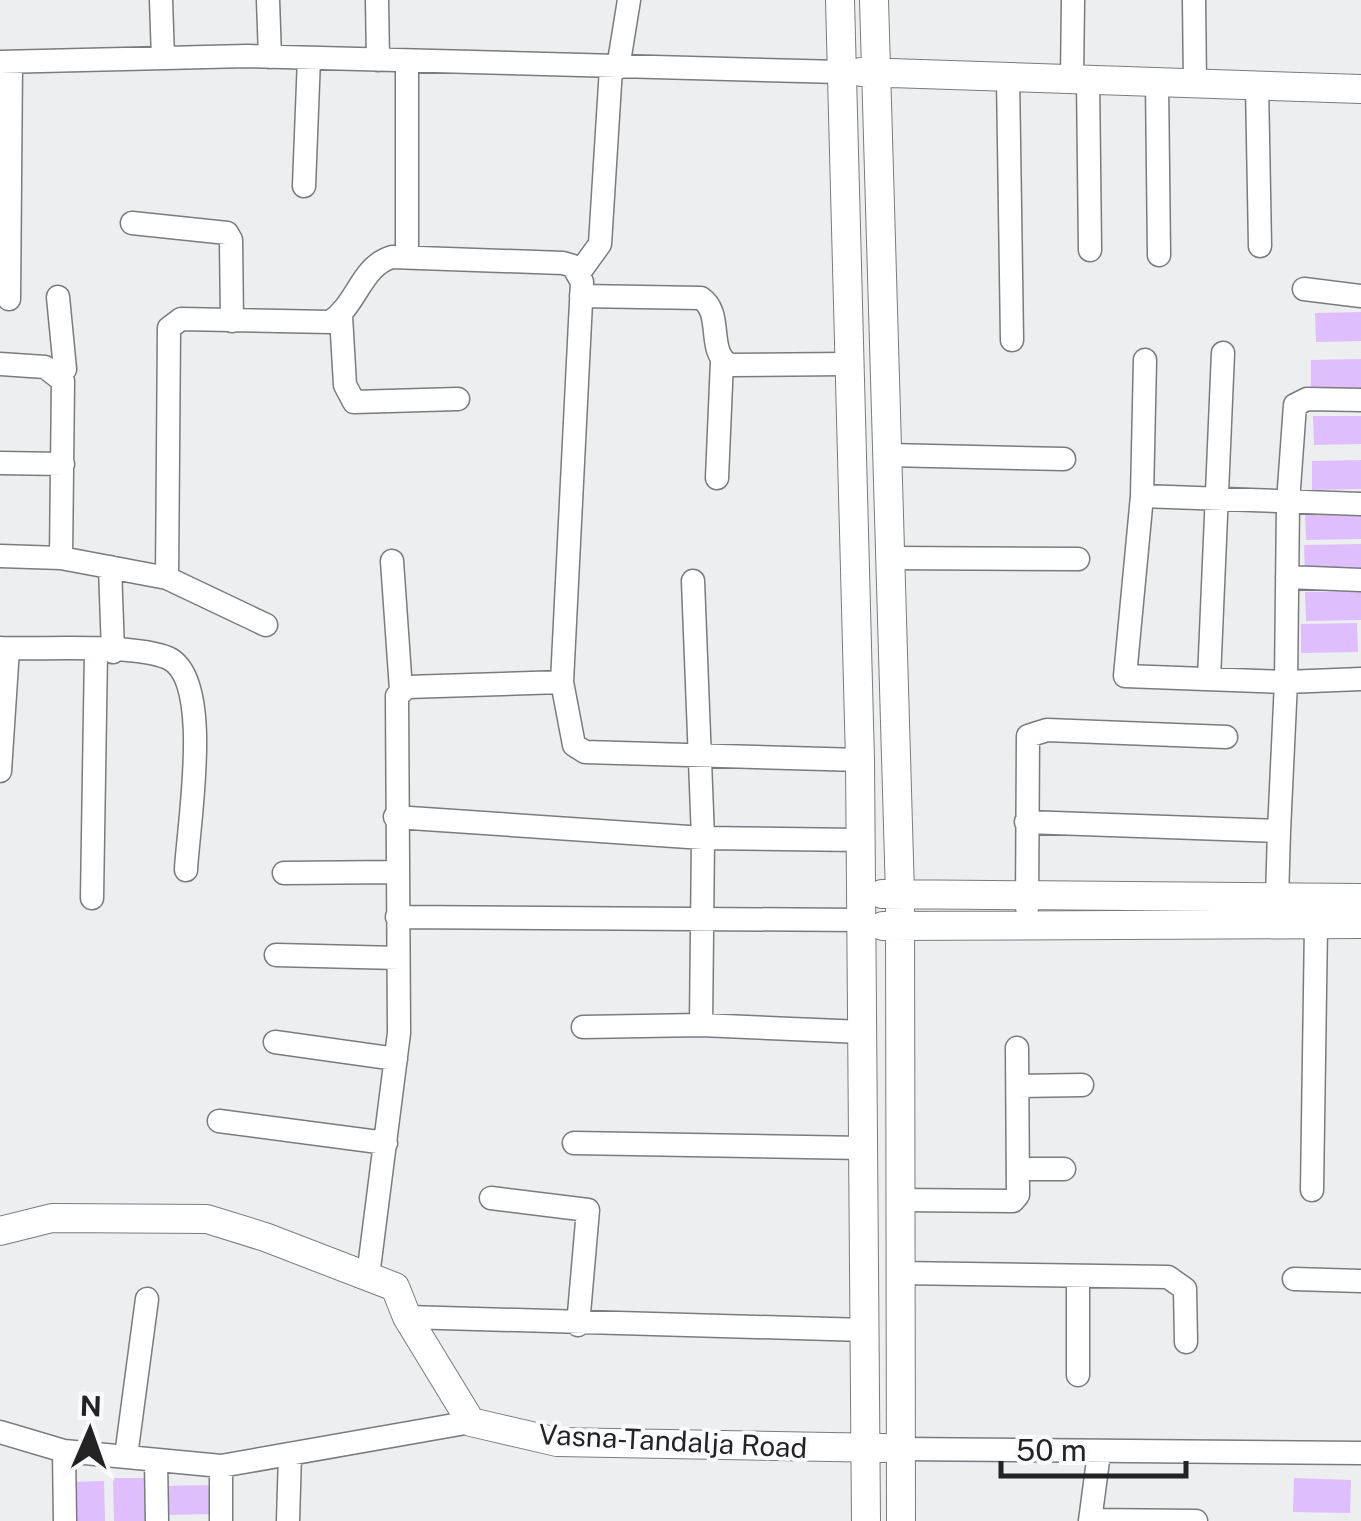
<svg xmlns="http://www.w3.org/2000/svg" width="1361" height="1521" font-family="'Public Sans',sans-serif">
  <rect width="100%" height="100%" fill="#edeef0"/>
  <!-- building -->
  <path fill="#debefc" d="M 1361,312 L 1361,341 L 1316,342 L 1315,313 Z
    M 1361,359 L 1361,388 L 1311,389 L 1311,360 Z
    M 1313,416 L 1361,416 L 1361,444 L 1314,445 Z
    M 1361,460 L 1361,489 L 1312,490 L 1312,461 Z
    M 1305,511 L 1361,511 L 1361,539 L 1306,540 Z
    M 1361,544 L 1361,573 L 1305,573 L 1304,545 Z
    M 1361,591 L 1361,620 L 1306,621 L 1305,592 Z
    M 1357,623 L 1358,652 L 1301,653 L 1301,624 Z
    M 113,1478 L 145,1478 L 146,1521 L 114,1521 Z
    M 1294,1478 L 1351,1480 L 1350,1513 L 1293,1512 Z
    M 104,1481 L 105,1521 L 73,1521 L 72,1482 Z
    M 216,1485 L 216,1514 L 160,1515 L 159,1486 Z"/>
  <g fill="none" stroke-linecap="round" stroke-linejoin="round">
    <defs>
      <path id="minor" d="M 161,0 L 163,58
        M 268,0 L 270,57
        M 377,0 L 378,60
        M 1194,0 L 1195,83
        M 407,61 L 407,257
        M 0,62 L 247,56 L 840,72
        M 618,68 L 629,0
        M 1008,77 L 1012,340
        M 1072,79 L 1073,0
        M 1088,79 L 1090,250
        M 1157,82 L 1159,255
        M 1257,85 L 1260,246
        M 304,186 L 309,58
        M 132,223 L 227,233 L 231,240 L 232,321
        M 579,273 L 600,244 L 611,68
        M 1304,289 L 1361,296
        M 581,296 L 701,298 C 724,314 706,350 729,365 L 848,364
        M 58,297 L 65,369 L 58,373
        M 9,299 L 11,62
        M 341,316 L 345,385 L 354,402 L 458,399
        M 1145,360 L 1142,496 L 1125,676 L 1286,682 L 1288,502 L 1295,405 L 1307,399 L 1361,400
        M 0,364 L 45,367 L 63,381 L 61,558
        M 888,455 L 1064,459
        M 0,463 L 63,464
        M 717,478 L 722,361
        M 1142,496 L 1361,504
        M 0,556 L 61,558 L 167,578
        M 891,558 L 1078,559
        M 392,561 L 401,690
        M 110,567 L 113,652
        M 1287,577 L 1361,580
        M 693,581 L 703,838 L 701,1025
        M 266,625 L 167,578 L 169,328 L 181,319 L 330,322 C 357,305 361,266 392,257 L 563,263 L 573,266 L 582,282 L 562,682 L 574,745 L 585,752 L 860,760
        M 0,648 C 40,650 134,643 168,658 C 214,679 188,825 186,870
        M 1209,679 L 1223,353
        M 0,771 L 8,649
        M 395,817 L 703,838 L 859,840
        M 1026,822 L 1279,831 L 1286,682 L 1361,679
        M 284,873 L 397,872
        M 92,898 L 96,651
        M 1277,899 L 1279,831
        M 1027,908 L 1028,736 L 1047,730 L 1226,737
        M 397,917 L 860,920
        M 276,955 L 398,958
        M 583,1027 L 701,1025 L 862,1032
        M 275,1042 L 396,1059
        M 1018,1086 L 1082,1085
        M 219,1121 L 386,1143
        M 574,1143 L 863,1148
        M 1020,1169 L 1064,1169
        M 1312,1190 L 1316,925
        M 491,1198 L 588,1210 L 578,1325
        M 899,1200 L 1013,1201 L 1018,1195 L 1017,1048
        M 899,1273 L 1168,1277 L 1185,1289 L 1186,1342
        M 368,1276 L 399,1033 L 397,696 L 407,687 L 562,682
        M 1078,1276 L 1078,1375
        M 1294,1279 L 1361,1281
        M 407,1317 L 865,1330
        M 0,1432 L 64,1451 L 221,1466 L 471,1422
        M 900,1449 L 1361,1453
        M 64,1451 L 65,1521
        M 126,1456 L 147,1299
        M 156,1460 L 157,1521
        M 221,1466 L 221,1521
        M 1090,1520 L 1196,1521
        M 288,1521 L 290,1454
        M 1090,1521 L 1099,1453"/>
      <path id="tertiary" d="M 840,0 L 860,760 L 866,1521
        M 874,0 L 900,894 L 901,1521
        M 861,72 L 1361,89
        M 882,894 L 1361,898
        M 883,926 L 1361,924
        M 0,1231 L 52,1218 L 207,1219 L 265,1237 L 395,1287 L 407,1317 L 471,1422 L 557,1442 L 884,1448"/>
    </defs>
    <!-- minor casing -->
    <use href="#minor" stroke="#7a7b7d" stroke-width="25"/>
    <!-- tertiary casing -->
    <use href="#tertiary" stroke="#7a7b7d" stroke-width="30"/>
    <!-- minor -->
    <use href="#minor" stroke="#fff" stroke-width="22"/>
    <!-- tertiary -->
    <use href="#tertiary" stroke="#fff" stroke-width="28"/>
  </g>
  <g text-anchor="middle" stroke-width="8" stroke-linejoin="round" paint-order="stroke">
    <!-- street labels -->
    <g font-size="28" fill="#232324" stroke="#fbfbfe">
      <text transform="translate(673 1441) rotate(3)" y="10">Vasna-Tandalja Road</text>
    </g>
  </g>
  <!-- north arrow -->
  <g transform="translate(90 1431) rotate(2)" stroke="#fbfbfe" stroke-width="8" paint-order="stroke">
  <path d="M0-8L18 38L0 25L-18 38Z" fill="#232324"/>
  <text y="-15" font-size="28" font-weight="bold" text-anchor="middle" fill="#232324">N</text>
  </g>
  <!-- scale -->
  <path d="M1001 1461v15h185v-15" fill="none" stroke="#232324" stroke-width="5"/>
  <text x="1016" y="1461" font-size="30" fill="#232324" stroke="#fbfbfe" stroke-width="8" paint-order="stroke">50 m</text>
</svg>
